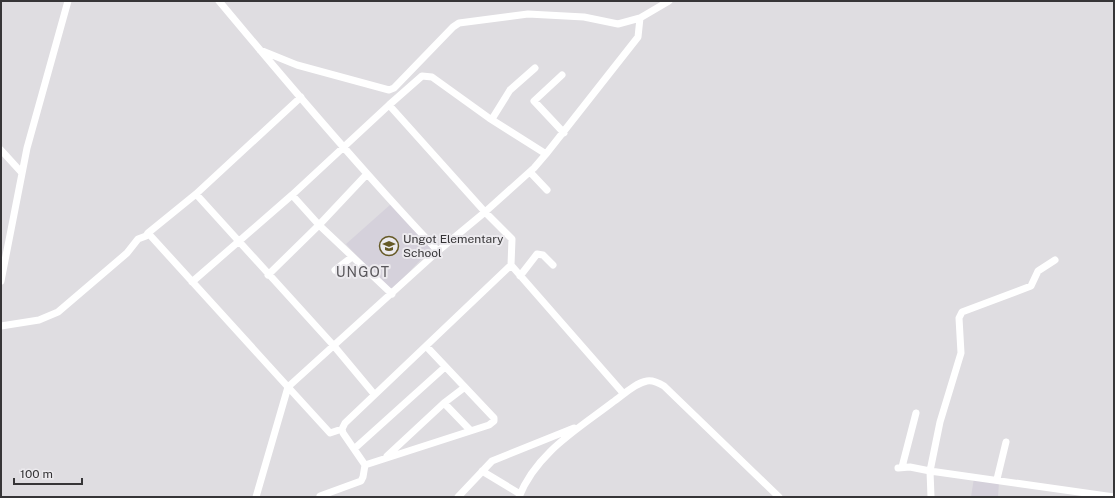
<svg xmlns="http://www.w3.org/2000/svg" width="1115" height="498" font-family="'Public Sans',sans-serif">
  <rect width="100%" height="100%" fill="#dfdde1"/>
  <!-- built -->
  <path fill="#d5d1db" d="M 391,204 L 432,248 L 390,292 L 346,244 Z
    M 974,478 L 999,482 L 998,497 L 971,497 Z"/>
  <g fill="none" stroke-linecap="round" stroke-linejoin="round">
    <!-- minor -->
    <path stroke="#fff" stroke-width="7" d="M 219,1 C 290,86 362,171 438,251 L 485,212 L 512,239 L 511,265 L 623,393
      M 260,50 L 297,65 L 389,90 L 394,88 L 453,27 L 459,23 L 528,14 L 584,17 L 618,24 L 640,18 L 669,1
      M 562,75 L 534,101 L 564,133
      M 301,97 L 196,194 L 148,233 L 288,387 L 438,251
      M 389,105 L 485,212 L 534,168 L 546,154 L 638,37 L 640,18
      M 492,119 L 510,90 L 535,68
      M 1,150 L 22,173
      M 530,172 L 547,190
      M 196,194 L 334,346 L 374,394
      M 292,195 L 319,225 L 392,294
      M 335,270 L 352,257
      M 268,275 L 319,225 L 367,174
      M 520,276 L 537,254 L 543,255 L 553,265
      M 1,281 L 27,148 L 68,1
      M 192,282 L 292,195 L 389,105 L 422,76 L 432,77 L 489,118 L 546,154
      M 1,326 L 39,320 L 58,312 L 127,253 L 138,239 L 146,236 L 148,233
      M 288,387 L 330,433 L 342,429
      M 444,403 L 470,430
      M 354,449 L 445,367
      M 387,456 L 444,403 L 465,387
      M 365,465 L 343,433 L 342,429 L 345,423 L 511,265
      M 365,465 L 489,425 L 494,421 L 494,418 L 426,346
      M 902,467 L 916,413
      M 898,468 L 910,467 L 930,471 L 940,422 L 961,353 L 959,318 L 962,312 L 1031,286 L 1038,271 L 1055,260
      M 482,471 L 520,494
      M 997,479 L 1006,442
      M 320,496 L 361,481 L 363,477 L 365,465
      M 256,497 L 288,387
      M 458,497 L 492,461 L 574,428
      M 519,497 C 536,453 578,429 613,402 C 623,395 635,383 647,381 C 653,380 659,383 664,386 L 779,497
      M 931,497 L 930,471 L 1114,497"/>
  </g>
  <!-- icons -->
  <defs>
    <symbol id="school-ring" viewBox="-11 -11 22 22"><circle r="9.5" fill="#eceaee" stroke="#655926" stroke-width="1.5"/><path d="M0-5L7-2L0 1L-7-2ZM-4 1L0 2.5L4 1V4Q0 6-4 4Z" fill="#655926"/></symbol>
  </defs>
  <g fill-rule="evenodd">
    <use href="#school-ring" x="378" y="235" width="22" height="22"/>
  </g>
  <g text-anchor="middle" stroke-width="4" stroke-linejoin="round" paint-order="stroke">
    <!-- poi labels -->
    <g font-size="12" fill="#363537" stroke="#eceaee" text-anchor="start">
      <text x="403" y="243">Ungot Elementary<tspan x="403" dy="14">School</tspan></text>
    </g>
    <!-- quarter labels -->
    <g font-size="14" letter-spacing="1" fill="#58565a" stroke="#eceaee">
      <text x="363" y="277">UNGOT</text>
    </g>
  </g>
  <!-- border -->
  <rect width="1115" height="498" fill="none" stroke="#363537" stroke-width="4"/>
  <!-- scale -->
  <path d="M14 478v6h68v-6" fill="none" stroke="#363537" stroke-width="2"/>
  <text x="20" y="478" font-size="12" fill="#363537" stroke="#eceaee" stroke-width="3" paint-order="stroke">100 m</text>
</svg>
